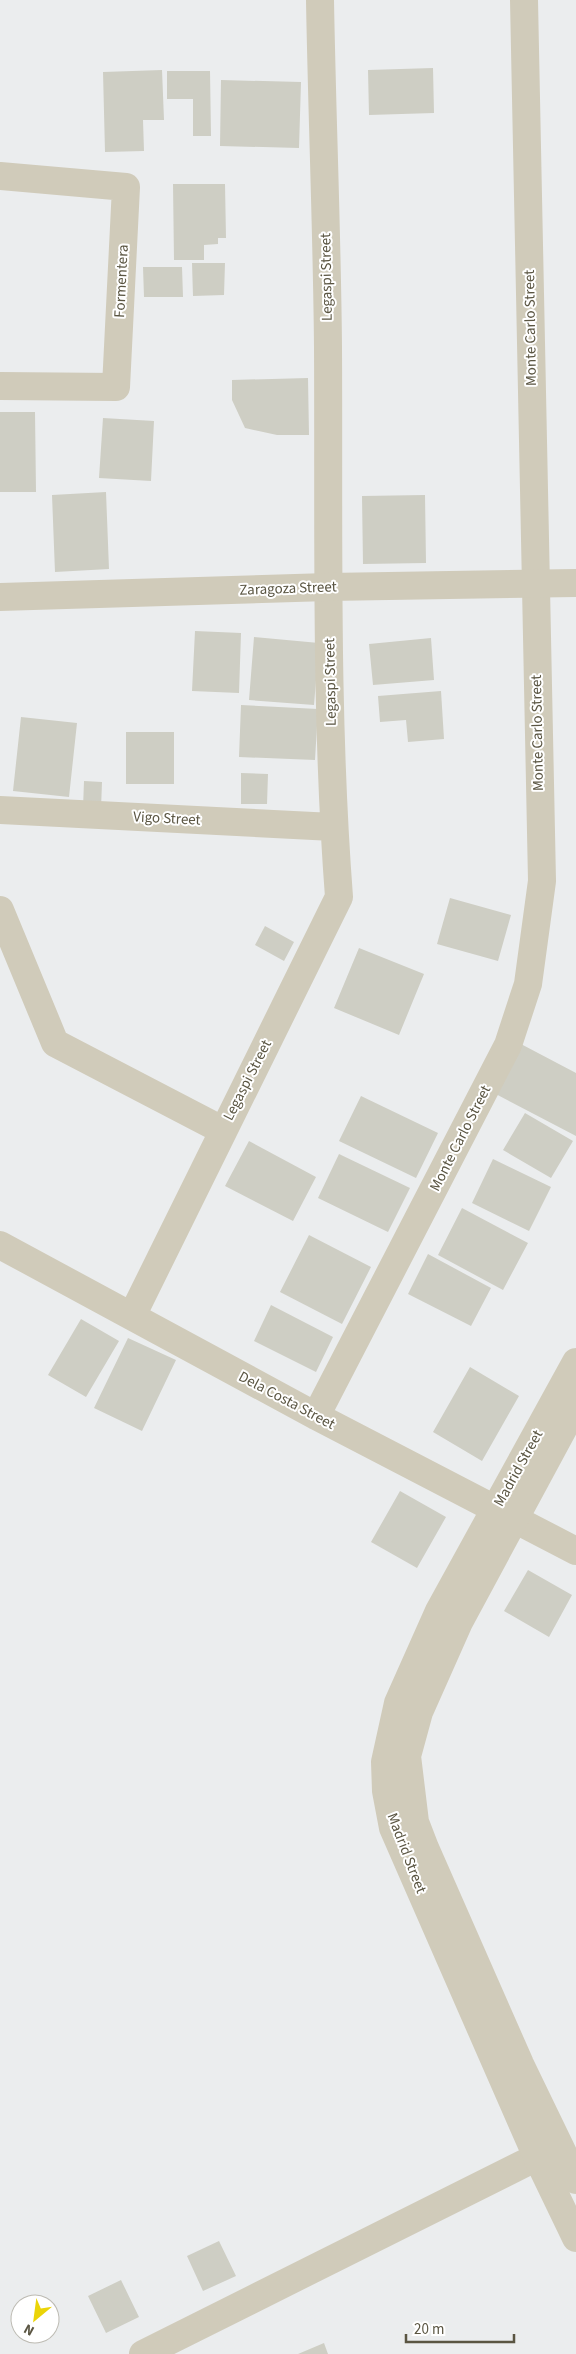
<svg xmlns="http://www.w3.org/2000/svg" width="576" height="2354" font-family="'Source Sans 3',sans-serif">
  <rect width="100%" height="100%" fill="#ebedee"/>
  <!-- building -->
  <path fill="#cecec4" d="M 433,68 L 434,113 L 369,115 L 368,70 Z
    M 162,70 L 164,120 L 143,120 L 144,151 L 105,152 L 103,72 Z
    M 167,71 L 210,71 L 211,136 L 193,136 L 193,99 L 167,99 Z
    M 221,80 L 301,82 L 299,148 L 220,146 Z
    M 173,184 L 225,184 L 226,238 L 218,238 L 218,244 L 204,245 L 204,260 L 174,260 Z
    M 192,263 L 225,263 L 224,295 L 193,296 Z
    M 143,267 L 182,267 L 183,297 L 144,297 Z
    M 308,378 L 309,435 L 277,435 L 245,428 L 232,400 L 232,380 Z
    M 0,412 L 35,412 L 36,492 L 0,492 Z
    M 103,418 L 154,421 L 151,481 L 99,478 Z
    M 106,492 L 109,569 L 55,572 L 52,495 Z
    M 425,495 L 426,563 L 363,564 L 362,496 Z
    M 195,631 L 241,633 L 239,693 L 192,691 Z
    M 254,637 L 319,643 L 314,705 L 249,700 Z
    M 431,638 L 434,680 L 373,685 L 369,644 Z
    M 441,691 L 444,739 L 408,742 L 406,720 L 380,722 L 378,696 Z
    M 241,705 L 318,709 L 315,760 L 239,757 Z
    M 21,717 L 77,723 L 69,797 L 13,791 Z
    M 126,732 L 174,732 L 174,784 L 126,784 Z
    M 241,773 L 268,774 L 267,804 L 241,804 Z
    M 84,781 L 102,782 L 101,809 L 83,808 Z
    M 450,898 L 511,915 L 498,961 L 437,944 Z
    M 265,926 L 294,942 L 284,961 L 255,945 Z
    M 359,948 L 424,974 L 399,1035 L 334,1008 Z
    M 519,1043 L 576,1073 L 576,1136 L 492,1092 Z
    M 361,1096 L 438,1133 L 416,1178 L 339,1141 Z
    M 525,1113 L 573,1141 L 551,1178 L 503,1150 Z
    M 249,1141 L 316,1177 L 293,1221 L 225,1186 Z
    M 339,1154 L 410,1188 L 388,1232 L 318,1198 Z
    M 493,1159 L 551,1187 L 529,1231 L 472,1203 Z
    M 462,1208 L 528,1243 L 503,1290 L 438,1255 Z
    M 309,1235 L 371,1267 L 342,1324 L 280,1292 Z
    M 428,1254 L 491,1288 L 471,1326 L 408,1294 Z
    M 271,1305 L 333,1337 L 316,1372 L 254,1341 Z
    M 81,1319 L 119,1341 L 86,1397 L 48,1375 Z
    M 128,1338 L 176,1360 L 142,1431 L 94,1408 Z
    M 470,1367 L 519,1396 L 482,1461 L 433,1432 Z
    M 400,1491 L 446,1517 L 417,1568 L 371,1542 Z
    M 528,1570 L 572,1595 L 549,1637 L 504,1611 Z
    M 219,2241 L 236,2276 L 203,2291 L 187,2256 Z
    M 121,2280 L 139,2317 L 106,2333 L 88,2296 Z
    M 324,2343 L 328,2354 L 298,2354 Z"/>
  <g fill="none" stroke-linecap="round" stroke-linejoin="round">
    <!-- minor -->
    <path stroke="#d0cbba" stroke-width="28" d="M 0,176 L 126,187 L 116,387 L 0,386
      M 0,810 L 333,827
      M 0,910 L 55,1043 L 222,1130
      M 0,1245 L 316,1416 L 576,1551
      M 132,1316 L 339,897 C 325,714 329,531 328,347 C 327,232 322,116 320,0
      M 316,1416 L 508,1045 L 528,984 L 542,881 L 524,0
      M 143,2354 L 537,2157"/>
    <!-- tertiary -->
    <path stroke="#d0cbba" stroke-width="28" d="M 0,597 L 328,587 L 576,583
      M 576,1362 L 439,1611 L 398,1703 L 385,1762 L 386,1791 L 393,1828 L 537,2157 L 576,2238
      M 576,1405 L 459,1622 L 419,1712 L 407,1756 L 415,1822 L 425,1848 L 520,2064 L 576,2180"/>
  </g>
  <g text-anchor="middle" stroke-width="4" stroke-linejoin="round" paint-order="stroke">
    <!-- street labels -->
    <g font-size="15" fill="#5a5542" stroke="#fff">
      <text transform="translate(326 277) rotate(-91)" y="5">Legaspi Street</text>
      <text transform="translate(121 281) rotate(-87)" y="5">Formentera</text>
      <text transform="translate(530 328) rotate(-91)" y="5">Monte Carlo Street</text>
      <text transform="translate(288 588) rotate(-2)" y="5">Zaragoza Street</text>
      <text transform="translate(330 682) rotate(-91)" y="5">Legaspi Street</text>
      <text transform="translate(537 733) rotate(-91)" y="5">Monte Carlo Street</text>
      <text transform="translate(167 818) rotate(3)" y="5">Vigo Street</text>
      <text transform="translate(247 1080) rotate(-63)" y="5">Legaspi Street</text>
      <text transform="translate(460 1138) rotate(-63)" y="5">Monte Carlo Street</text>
      <text transform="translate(287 1400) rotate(28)" y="5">Dela Costa Street</text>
      <text transform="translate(518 1468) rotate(-61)" y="5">Madrid Street</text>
      <text transform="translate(407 1853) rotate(69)" y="5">Madrid Street</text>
    </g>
  </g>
  <!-- north arrow -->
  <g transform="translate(35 2319) rotate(209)"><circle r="24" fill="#ffffff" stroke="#bdbbb3"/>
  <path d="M0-4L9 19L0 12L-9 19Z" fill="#ebd408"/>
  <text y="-8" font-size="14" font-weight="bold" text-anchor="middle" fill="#5a5542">N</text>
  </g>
  <!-- scale -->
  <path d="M406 2334v8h108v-8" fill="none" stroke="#5a5542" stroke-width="2.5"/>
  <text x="414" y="2334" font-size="15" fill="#5a5542" stroke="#ffffff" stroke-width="4" paint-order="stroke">20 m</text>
</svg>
